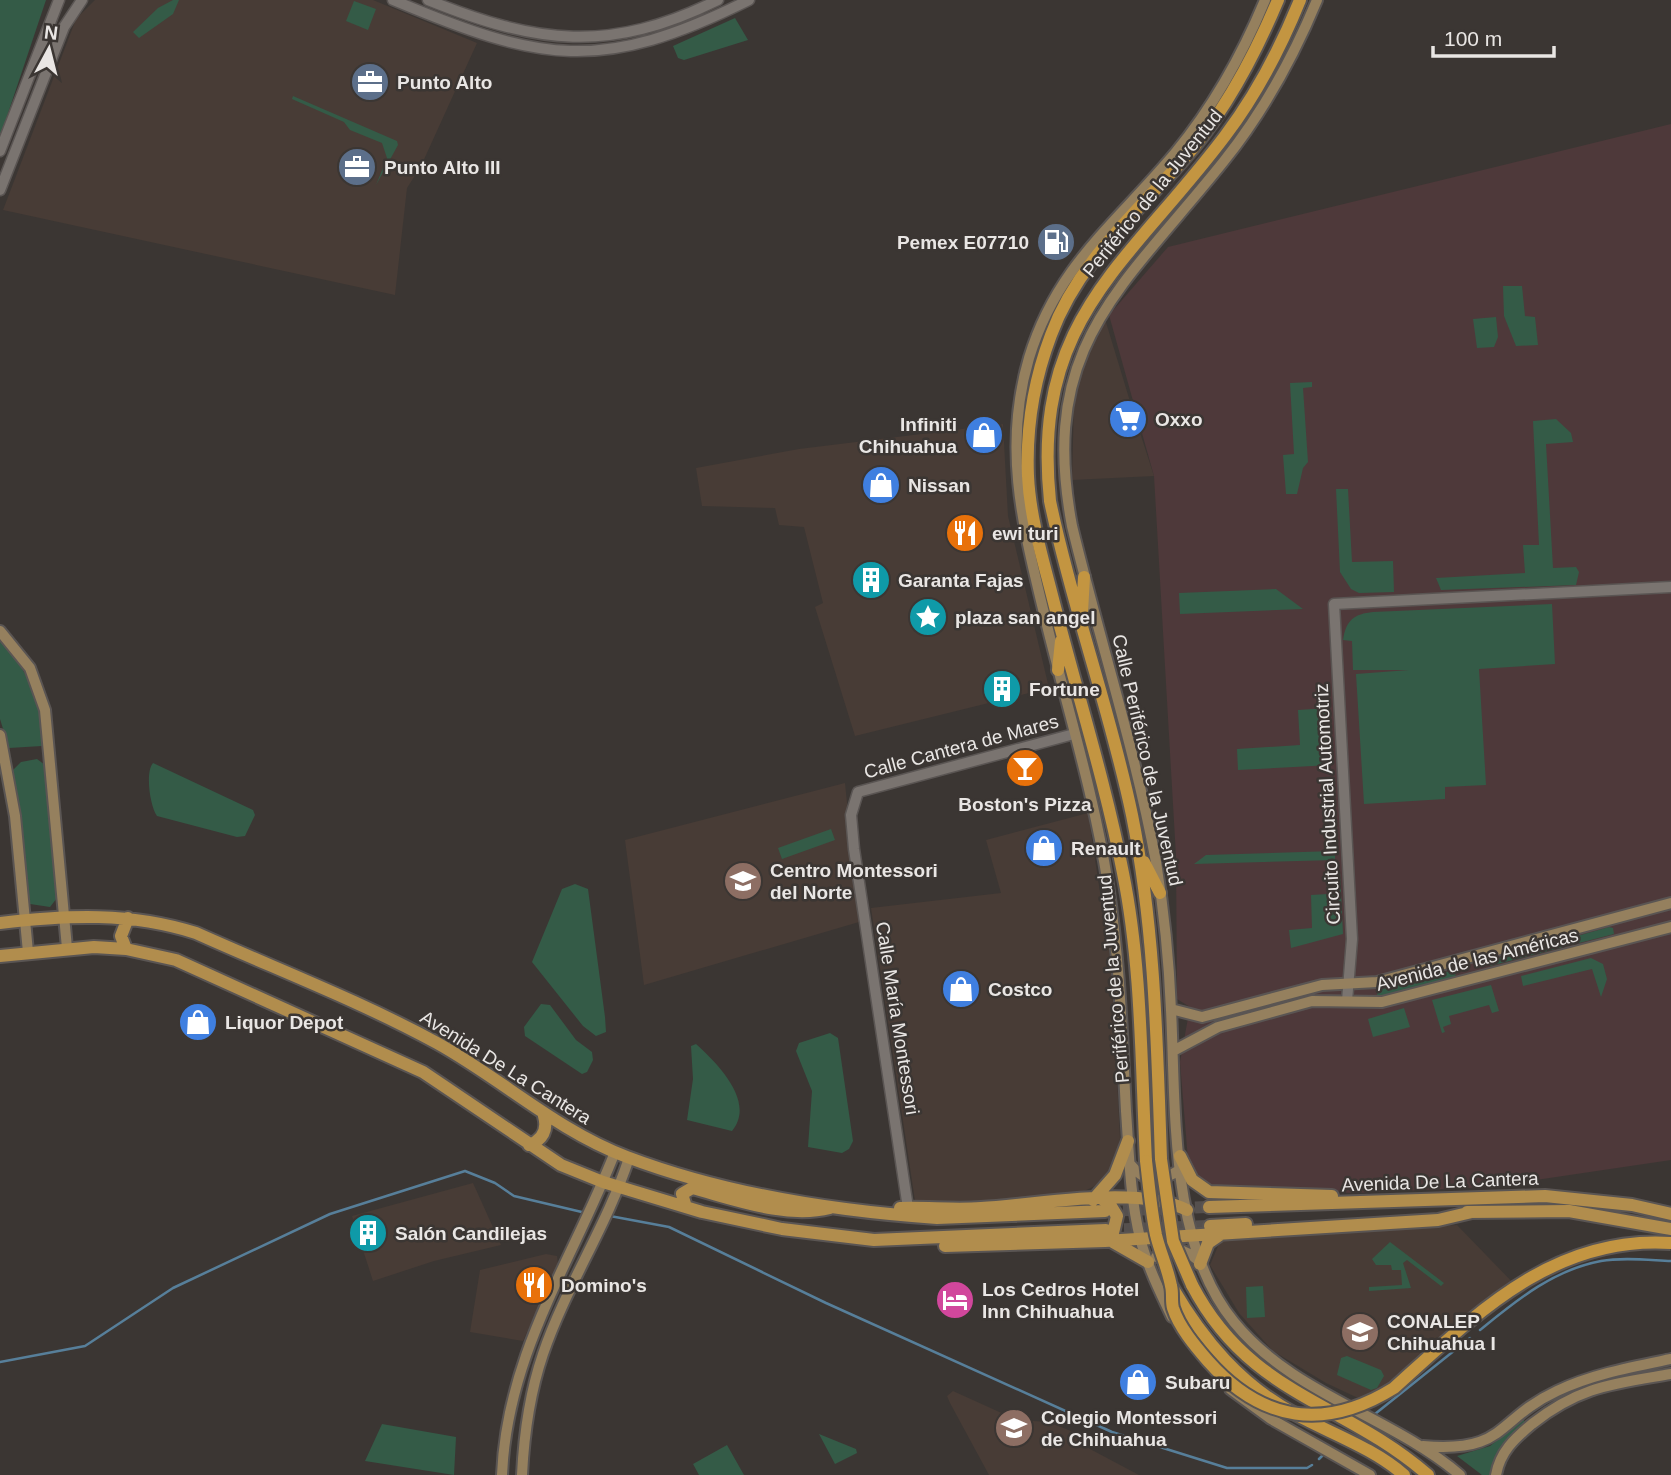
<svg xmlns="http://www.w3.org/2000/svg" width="1671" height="1475" font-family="Helvetica,sans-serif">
  <rect width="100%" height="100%" fill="#3b3633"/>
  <!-- built -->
  <path fill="#483c36" d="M 95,0 L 373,0 L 477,43 L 421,166 L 407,188 L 395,295 L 3,210 L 76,19 Z
    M 1105,319 L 1132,408 L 1154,476 L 1072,480 L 1074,400 L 1088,351 Z
    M 1003,424 L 1008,516 L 1049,688 L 855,736 L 815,607 L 823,603 L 804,527 L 779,525 L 775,508 L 702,506 L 696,468 L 799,449 Z
    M 845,783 L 859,922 L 644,985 L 625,840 Z
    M 1088,813 L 1110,958 L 1114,1017 L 1120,1138 L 1118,1154 L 1111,1170 L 1099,1184 L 1074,1196 L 949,1204 L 915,1201 L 871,908 L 1001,893 L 986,840 Z
    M 473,1183 L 501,1245 L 434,1261 L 373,1281 L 352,1216 Z
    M 1457,1225 L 1518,1288 L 1375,1406 L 1326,1383 L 1273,1351 L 1239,1313 L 1210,1265 L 1218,1246 L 1225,1240 Z
    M 546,1254 L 557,1256 L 558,1265 L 523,1341 L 470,1332 L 480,1270 Z
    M 953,1391 L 1017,1420 L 1049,1422 L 1078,1434 L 1090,1449 L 1139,1475 L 989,1475 L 950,1403 L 947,1396 Z"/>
  <!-- industrial -->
  <path fill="#4e393a" d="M 1671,124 L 1671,1160 L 1488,1187 L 1354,1193 L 1210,1188 L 1194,1173 L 1188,1160 L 1180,1062 L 1190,1007 L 1177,999 L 1176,856 L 1154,476 L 1109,315 L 1168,247 Z"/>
  <!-- green -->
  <path fill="#345b47" d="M 0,0 L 46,0 L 0,137 Z
    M 173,0 L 179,0 L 173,14 L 139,38 L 133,32 L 158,8 Z
    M 354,1 L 376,9 L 368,30 L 346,21 Z
    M 735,18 L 748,40 L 684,60 L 678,58 L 673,46 Z
    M 293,96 L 397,141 L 398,145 L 376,185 L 387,158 L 382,143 L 350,130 L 344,122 L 292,99 Z
    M 1503,286 L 1522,286 L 1525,316 L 1535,317 L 1538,345 L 1516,346 L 1504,316 Z
    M 1496,317 L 1498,337 L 1494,347 L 1477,348 L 1473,319 Z
    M 1312,382 L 1312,387 L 1303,388 L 1308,462 L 1303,468 L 1297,494 L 1286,494 L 1283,455 L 1294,454 L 1290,383 Z
    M 1556,419 L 1571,433 L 1573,442 L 1546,444 L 1553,568 L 1576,567 L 1579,572 L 1576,585 L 1441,590 L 1436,578 L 1525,573 L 1523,545 L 1539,545 L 1533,421 Z
    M 1336,489 L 1348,489 L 1352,562 L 1393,561 L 1394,592 L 1359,593 L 1351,589 L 1340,572 Z
    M 1276,589 L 1303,609 L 1180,614 L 1179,593 Z
    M 1552,604 L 1555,664 L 1479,669 L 1486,785 L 1445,787 L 1445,799 L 1364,804 L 1356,674 L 1409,670 L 1353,670 L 1352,641 L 1343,640 C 1346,620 1354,614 1373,612 Z
    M 0,640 C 28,671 45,704 42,746 L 9,748 L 0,719 Z
    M 1329,708 L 1332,765 L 1238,770 L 1237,749 L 1300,745 L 1298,710 Z
    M 37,759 L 45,765 L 57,898 L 50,907 L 30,904 L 28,898 L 13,770 L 21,762 Z
    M 153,763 L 253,810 L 255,815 L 245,836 L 237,837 L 157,816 C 150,806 145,772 153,763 Z
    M 831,829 L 835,840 L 782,859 L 778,848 Z
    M 1335,851 L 1335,860 L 1194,864 L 1206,855 Z
    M 1327,872 L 1340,872 L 1343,934 L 1291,948 L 1289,930 L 1312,928 L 1311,895 L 1328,894 Z
    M 575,884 L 588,889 L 605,1017 L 606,1032 L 596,1036 L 583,1026 L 532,962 L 562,889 Z
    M 1609,927 L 1613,928 L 1614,934 L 1490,966 L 1492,960 Z
    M 1591,958 L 1603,964 L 1607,979 L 1601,997 L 1592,969 L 1523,986 L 1521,976 Z
    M 1457,969 L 1455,977 L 1376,997 L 1379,990 Z
    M 1491,985 L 1499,1011 L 1492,1013 L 1489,1005 L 1449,1016 L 1451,1024 L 1443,1027 L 1445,1032 L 1442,1033 L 1432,1000 Z
    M 541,1004 L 550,1005 L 576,1040 L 592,1052 L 593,1060 L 587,1072 L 582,1074 L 525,1036 L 524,1027 Z
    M 1404,1008 L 1410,1027 L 1373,1037 L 1368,1019 Z
    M 830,1033 L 838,1038 L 853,1141 L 849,1149 L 842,1153 L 808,1147 L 812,1091 L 796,1051 L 799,1043 Z
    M 696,1044 C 718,1064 756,1102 732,1131 L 687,1120 L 693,1079 L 691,1046 Z
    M 1390,1242 L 1444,1283 L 1441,1286 L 1407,1260 L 1403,1263 L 1411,1288 L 1369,1291 L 1369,1287 L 1402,1285 L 1401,1270 L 1392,1270 L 1391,1265 L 1376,1265 L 1372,1259 Z
    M 1263,1286 L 1265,1317 L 1247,1318 L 1246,1287 Z
    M 1347,1356 L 1381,1370 L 1384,1376 L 1377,1388 L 1371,1390 L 1337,1375 L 1341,1358 Z
    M 1523,1419 L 1526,1423 L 1504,1442 L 1489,1475 L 1482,1475 L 1457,1456 L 1490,1446 Z
    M 382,1424 L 456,1437 L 454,1475 L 365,1461 Z
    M 819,1434 L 856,1449 L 857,1453 L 835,1464 Z
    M 727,1445 L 744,1475 L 699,1475 L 693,1464 Z"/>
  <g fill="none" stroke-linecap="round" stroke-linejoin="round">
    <!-- stream -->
    <path stroke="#577f9a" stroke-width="2.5" d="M 610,1216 L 669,1227 L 826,1303 L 1112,1432 L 1227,1468 L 1307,1468 L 1312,1465
      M 1480,1330 C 1517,1300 1553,1270 1601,1261 C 1623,1257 1648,1260 1671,1261
      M 0,1362 L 85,1346 L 173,1288 L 330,1214 L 465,1171 L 495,1183 L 514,1196 L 586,1213
      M 1375,1414 L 1470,1338
      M 1319,1459 L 1322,1456"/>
    <!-- primary-tunnel -->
    <path stroke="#55504e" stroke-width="12" stroke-dasharray="12 6" stroke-linecap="butt" d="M 1105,1211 L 1209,1207
      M 1106,1230 L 1210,1226"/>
    <defs>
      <path id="tertiary" d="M 393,0 C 541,62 600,74 749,0
        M 428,0 C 537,44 609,54 718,0
        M 0,151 L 59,0
        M 0,190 L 64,27 L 82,0
        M 1347,1001 L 1352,939 L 1334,604 L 1671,587
        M 908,1208 L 854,849 L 851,815 L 858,792 L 1074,734"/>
      <path id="secondary" d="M 1317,0 C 1293,58 1263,112 1224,161 C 1121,290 1038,345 1072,526 C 1099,638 1135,749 1156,862 C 1164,911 1169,961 1171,1010 C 1176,1108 1169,1243 1234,1322 C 1292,1394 1391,1416 1460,1475
        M 0,631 L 30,668 L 45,710 L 67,948
        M 0,735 L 15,816 L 28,952
        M 1171,1009 L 1202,1017 L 1322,985 L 1377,982 L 1671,903
        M 1173,1051 L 1218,1027 L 1312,1001 L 1382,1002 L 1671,927
        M 1131,1165 C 1147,1185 1161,1182 1181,1169
        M 1156,1257 C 1170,1243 1186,1250 1199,1261
        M 1172,1317 C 1160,1292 1147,1265 1140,1238 C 1130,1197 1129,1153 1126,1111 C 1122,1036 1120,960 1108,885 C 1094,792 1065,701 1043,609 C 1022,522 1003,446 1029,358 C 1057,265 1117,223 1176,152 C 1212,108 1243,53 1265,0
        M 1230,1389 L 1271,1419 L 1370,1475
        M 1423,1446 C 1507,1453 1495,1420 1557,1391 C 1593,1374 1632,1367 1671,1359
        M 502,1475 C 507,1353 572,1262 615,1152
        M 522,1475 C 524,1435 530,1392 543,1354 C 566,1286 607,1226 629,1158
        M 1496,1475 C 1500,1452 1514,1439 1532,1424 C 1580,1386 1613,1384 1671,1374"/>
      <path id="primary" d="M 0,923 C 68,915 130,912 196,933 C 276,969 360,1001 437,1043 C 502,1079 556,1130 627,1157 C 725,1194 833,1211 937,1218 L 1105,1211
        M 126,949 L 121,936 L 128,918
        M 0,956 L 94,947 L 126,949 L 176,960 L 423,1072 L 561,1165 L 603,1182 L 702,1212 L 782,1229 L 874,1240 L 1106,1230
        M 529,1145 C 543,1140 548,1130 544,1116
        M 1180,1156 L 1192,1180 L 1209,1192 L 1332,1196
        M 1102,1199 L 1109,1203 L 1117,1216 L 1113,1233 L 1105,1241
        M 1093,1200 L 1115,1175 L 1128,1141
        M 686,1207 L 682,1194 L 692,1188 C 734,1199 786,1219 830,1208
        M 1209,1207 L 1545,1196 L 1632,1205 L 1671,1214
        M 900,1208 C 927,1207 954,1210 981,1208 C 1040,1205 1136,1184 1187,1210
        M 1467,1212 L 1569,1211 L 1671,1229
        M 1210,1226 L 1246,1224
        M 1113,1242 L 1148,1262
        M 945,1246 L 1105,1241 L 1438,1220 L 1472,1212
        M 1200,1264 L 1208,1243 L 1221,1234"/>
      <path id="trunk" d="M 1082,612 L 1084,577
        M 1058,670 L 1061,641
        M 1144,862 L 1160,893
        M 1161,1159 C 1157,1044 1155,929 1132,815 C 1110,709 1072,607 1050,501 C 1031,319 1128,265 1225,136 C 1256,95 1281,47 1300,0
        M 1146,1161 C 1141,1065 1142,967 1123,873 C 1105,780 1076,690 1053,599 C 1043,559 1030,518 1028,476 C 1026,428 1034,380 1051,335 C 1077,264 1133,216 1182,161 C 1224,114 1254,57 1278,0
        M 1192,1285 C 1250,1396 1343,1401 1428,1475
        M 1172,1287 C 1203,1340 1241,1386 1297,1415 C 1332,1434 1373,1448 1404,1475"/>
    </defs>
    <!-- tertiary casing -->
    <use href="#tertiary" stroke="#5a5553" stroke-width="13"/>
    <!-- secondary casing -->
    <use href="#secondary" stroke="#5a5553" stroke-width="14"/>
    <!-- primary casing -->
    <use href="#primary" stroke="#5a5553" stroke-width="16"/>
    <!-- trunk casing -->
    <use href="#trunk" stroke="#5a5553" stroke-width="16"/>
    <!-- tertiary -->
    <use href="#tertiary" stroke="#7a7470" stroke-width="10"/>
    <!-- secondary -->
    <use href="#secondary" stroke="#95805e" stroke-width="10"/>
    <!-- primary -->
    <use href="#primary" stroke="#b18d4d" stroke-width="12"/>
    <!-- trunk -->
    <use href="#trunk" stroke="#c39541" stroke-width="12"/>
    <defs>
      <path id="trunk-bridge" d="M 1161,1159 L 1173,1241 L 1192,1285
        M 1146,1161 C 1149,1186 1151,1210 1156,1235 C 1160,1252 1168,1269 1171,1286 C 1173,1293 1171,1301 1173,1308 C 1179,1327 1195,1346 1208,1361 C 1262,1422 1325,1431 1394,1388 C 1475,1315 1553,1235 1671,1243"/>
    </defs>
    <!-- trunk-bridge casing -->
    <use href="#trunk-bridge" stroke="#5a5553" stroke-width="16" stroke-linecap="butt"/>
    <!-- trunk-bridge -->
    <use href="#trunk-bridge" stroke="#c39541" stroke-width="12"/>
  </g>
  <!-- icons -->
  <defs>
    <symbol id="office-disc" viewBox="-11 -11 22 22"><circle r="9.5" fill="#5c6f8a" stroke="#3b3633"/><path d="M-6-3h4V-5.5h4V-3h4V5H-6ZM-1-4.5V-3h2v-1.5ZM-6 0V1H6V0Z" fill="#fff"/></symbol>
    <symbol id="fuel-disc" viewBox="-11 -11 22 22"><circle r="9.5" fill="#5c6f8a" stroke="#3b3633"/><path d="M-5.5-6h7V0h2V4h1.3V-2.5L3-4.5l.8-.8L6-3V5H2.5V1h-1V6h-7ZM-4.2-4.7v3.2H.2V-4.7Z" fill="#fff"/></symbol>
    <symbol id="supermarket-disc" viewBox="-11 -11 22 22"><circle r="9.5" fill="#3f7fe0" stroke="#3b3633"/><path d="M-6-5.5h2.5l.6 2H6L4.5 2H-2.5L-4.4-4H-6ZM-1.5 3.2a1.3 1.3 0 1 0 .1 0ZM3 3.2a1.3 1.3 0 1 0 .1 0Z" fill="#fff"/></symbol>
    <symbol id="shop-disc" viewBox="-11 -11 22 22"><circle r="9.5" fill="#3f7fe0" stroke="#3b3633"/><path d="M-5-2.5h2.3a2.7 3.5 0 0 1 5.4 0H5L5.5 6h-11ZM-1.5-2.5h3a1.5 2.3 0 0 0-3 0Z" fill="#fff"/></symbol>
    <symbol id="restaurant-disc" viewBox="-11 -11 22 22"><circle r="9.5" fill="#e8710a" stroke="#3b3633"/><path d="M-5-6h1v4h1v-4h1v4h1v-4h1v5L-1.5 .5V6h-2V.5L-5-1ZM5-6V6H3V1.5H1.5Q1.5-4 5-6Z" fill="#fff"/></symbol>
    <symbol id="building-disc" viewBox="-11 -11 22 22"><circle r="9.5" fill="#0f9aa8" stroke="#3b3633"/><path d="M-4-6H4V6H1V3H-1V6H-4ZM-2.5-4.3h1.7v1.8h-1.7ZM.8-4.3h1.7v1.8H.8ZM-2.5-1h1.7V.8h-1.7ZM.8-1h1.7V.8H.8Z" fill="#fff"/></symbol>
    <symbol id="sight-disc" viewBox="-11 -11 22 22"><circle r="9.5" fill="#0f9aa8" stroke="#3b3633"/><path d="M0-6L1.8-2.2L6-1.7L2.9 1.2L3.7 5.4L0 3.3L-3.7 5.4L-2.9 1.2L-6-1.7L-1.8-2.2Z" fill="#fff"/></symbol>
    <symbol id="bar-disc" viewBox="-11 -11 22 22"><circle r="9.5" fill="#e8710a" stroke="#3b3633"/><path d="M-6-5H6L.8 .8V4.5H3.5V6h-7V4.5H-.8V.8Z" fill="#fff"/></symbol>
    <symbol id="school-disc" viewBox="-11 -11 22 22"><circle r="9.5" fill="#8d6e63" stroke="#3b3633"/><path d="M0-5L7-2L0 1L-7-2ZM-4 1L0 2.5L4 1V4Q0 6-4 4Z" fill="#fff"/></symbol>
    <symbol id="hotel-disc" viewBox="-11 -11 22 22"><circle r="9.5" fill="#d1479c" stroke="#3b3633"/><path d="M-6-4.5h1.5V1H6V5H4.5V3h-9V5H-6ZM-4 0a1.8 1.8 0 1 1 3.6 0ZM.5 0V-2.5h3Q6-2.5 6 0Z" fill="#fff"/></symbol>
  </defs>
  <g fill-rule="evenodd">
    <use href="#office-disc" x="348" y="60" width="44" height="44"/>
    <use href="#office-disc" x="335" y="145" width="44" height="44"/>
    <use href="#fuel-disc" x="1034" y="220" width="44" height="44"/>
    <use href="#supermarket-disc" x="1106" y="397" width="44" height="44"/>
    <use href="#shop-disc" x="962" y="413" width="44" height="44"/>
    <use href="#shop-disc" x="859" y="463" width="44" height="44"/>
    <use href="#restaurant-disc" x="943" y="511" width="44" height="44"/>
    <use href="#building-disc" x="849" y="558" width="44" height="44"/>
    <use href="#sight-disc" x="906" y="595" width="44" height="44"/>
    <use href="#building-disc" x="980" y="667" width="44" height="44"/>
    <use href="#bar-disc" x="1003" y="746" width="44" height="44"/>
    <use href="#shop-disc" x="1022" y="826" width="44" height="44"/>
    <use href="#school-disc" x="721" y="859" width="44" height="44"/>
    <use href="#shop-disc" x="939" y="967" width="44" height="44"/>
    <use href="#shop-disc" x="176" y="1000" width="44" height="44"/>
    <use href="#building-disc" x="346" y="1211" width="44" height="44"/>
    <use href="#restaurant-disc" x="512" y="1263" width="44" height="44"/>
    <use href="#hotel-disc" x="933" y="1278" width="44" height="44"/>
    <use href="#school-disc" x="1338" y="1310" width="44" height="44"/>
    <use href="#shop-disc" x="1116" y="1360" width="44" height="44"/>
    <use href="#school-disc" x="992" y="1406" width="44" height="44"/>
  </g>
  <g text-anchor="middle" stroke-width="5" stroke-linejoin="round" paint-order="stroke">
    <!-- poi labels -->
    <g font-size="19" font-weight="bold" fill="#e9e6e4" stroke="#3b3633" text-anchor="start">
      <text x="397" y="89">Punto Alto</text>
      <text x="384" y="174">Punto Alto III</text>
      <text x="1029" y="249" text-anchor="end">Pemex E07710</text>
      <text x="1155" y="426">Oxxo</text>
      <text x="957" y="431" text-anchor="end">Infiniti<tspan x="957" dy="22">Chihuahua</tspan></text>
      <text x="908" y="492">Nissan</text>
      <text x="992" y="540">ewi turi</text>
      <text x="898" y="587">Garanta Fajas</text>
      <text x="955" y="624">plaza san angel</text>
      <text x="1029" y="696">Fortune</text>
      <text x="1025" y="811" text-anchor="middle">Boston's Pizza</text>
      <text x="1071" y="855">Renault</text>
      <text x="770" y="877">Centro Montessori<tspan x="770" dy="22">del Norte</tspan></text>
      <text x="988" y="996">Costco</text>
      <text x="225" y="1029">Liquor Depot</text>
      <text x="395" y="1240">Salón Candilejas</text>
      <text x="561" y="1292">Domino's</text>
      <text x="982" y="1296">Los Cedros Hotel<tspan x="982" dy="22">Inn Chihuahua</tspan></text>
      <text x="1387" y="1328">CONALEP<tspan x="1387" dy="22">Chihuahua I</tspan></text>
      <text x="1165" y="1389">Subaru</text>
      <text x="1041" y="1424">Colegio Montessori<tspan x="1041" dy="22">de Chihuahua</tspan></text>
    </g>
    <!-- street labels -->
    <g font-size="19" fill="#e9e6e4" stroke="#3b3633">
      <text transform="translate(1152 193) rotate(-51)" y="7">Periférico de la Juventud</text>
      <text transform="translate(961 746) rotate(-15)" y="7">Calle Cantera de Mares</text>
      <text transform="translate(1148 760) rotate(77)" y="7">Calle Periférico de la Juventud</text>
      <text transform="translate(1327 804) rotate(-93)" y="7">Circuito Industrial Automotriz</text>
      <text transform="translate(1477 959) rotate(-14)" y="7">Avenida de las Américas</text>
      <text transform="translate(1113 979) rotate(-95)" y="7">Periférico de la Juventud</text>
      <text transform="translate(898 1018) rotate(81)" y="7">Calle María Montessori</text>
      <text transform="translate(506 1067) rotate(32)" y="7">Avenida De La Cantera</text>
      <text transform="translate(1440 1181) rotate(-2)" y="7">Avenida De La Cantera</text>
    </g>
  </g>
  <!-- north arrow -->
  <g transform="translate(49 49) rotate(7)" stroke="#3b3633" stroke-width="5" paint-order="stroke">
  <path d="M0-5L12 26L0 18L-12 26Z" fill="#e9e6e4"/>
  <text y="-10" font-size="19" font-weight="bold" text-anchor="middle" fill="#e9e6e4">N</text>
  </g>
  <!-- scale -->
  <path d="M1433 46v10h121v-10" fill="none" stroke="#e9e6e4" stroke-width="3.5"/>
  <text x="1444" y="46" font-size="21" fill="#e9e6e4" stroke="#3b3633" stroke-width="5" paint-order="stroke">100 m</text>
</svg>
